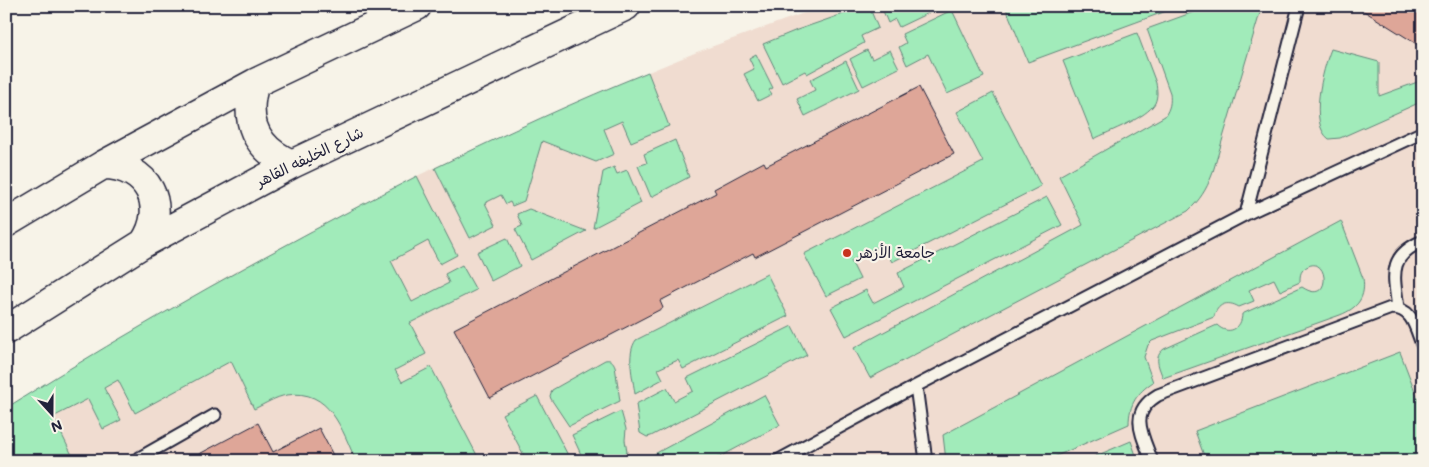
<svg xmlns="http://www.w3.org/2000/svg" width="1429" height="467" font-family="Mali,'Playpen Sans Arabic',sans-serif">
  <rect width="100%" height="100%" fill="#f7f3e8"/>
  <filter id="ink" filterUnits="userSpaceOnUse"><feTurbulence type="fractalNoise" baseFrequency=".02" numOctaves="2"/><feDisplacementMap in="SourceGraphic" scale="10" xChannelSelector="R" yChannelSelector="G"/><feConvolveMatrix kernelMatrix="1 2 1 2 8 2 1 2 1" color-interpolation-filters="sRGB"/></filter>
  <g filter="url(#ink)">
    <!-- built -->
    <path fill="#f0dcd0" d="M 823,6 L 1423,6 L 1423,461 L 6,461 L 6,408 L 48,382 L 226,277 L 317,228 L 417,176 L 504,135 L 600,92 L 697,52 Z"/>
    <!-- green -->
    <path fill="#a1ebba" stroke="#62867a" d="M 866,6 L 869,6 L 878,28 L 861,36 L 864,43 L 807,74 L 805,71 L 782,83 L 763,44 L 797,30 Z
      M 881,6 L 943,6 L 899,27 L 895,19 L 888,23 Z
      M 1005,6 L 1180,6 L 1028,62 Z
      M 1210,6 L 1262,6 L 1212,175 C 1206,190 1200,200 1188,211 L 870,378 L 854,348 L 1083,225 L 1059,176 L 1165,116 C 1170,108 1171,103 1170,93 L 1147,29 Z
      M 952,10 L 984,77 L 947,94 L 928,54 L 907,65 L 899,47 L 906,43 L 902,34 Z
      M 1137,33 L 1156,83 C 1157,90 1158,96 1155,103 C 1147,118 1109,131 1094,139 L 1063,61 Z
      M 1331,49 L 1379,62 L 1379,96 L 1423,80 L 1423,101 L 1340,138 L 1329,139 C 1308,124 1323,69 1331,49 Z
      M 867,50 L 872,59 L 890,50 L 899,68 L 863,86 L 850,59 Z
      M 756,54 L 773,88 L 769,90 L 772,94 L 758,101 L 744,74 L 754,69 L 749,58 Z
      M 846,61 L 859,89 L 805,116 L 797,99 L 815,90 L 810,80 Z
      M 648,72 L 669,126 L 631,142 L 622,121 L 604,129 L 614,154 L 596,162 L 542,141 L 524,201 L 512,206 L 510,202 L 506,204 L 501,195 L 485,203 L 496,225 L 470,238 L 435,168 C 505,134 576,101 648,72 Z
      M 993,93 L 1041,186 L 892,262 L 882,245 L 851,261 L 860,279 L 826,296 L 804,254 L 983,162 L 957,112 Z
      M 675,140 L 689,177 L 651,197 L 638,166 L 647,163 L 644,154 Z
      M 614,167 L 617,174 L 627,170 L 641,203 L 593,228 L 603,172 Z
      M 417,176 L 457,255 L 440,264 L 428,241 L 391,261 L 412,302 L 449,283 L 445,274 L 462,265 L 476,290 L 410,323 L 426,354 L 395,370 L 402,382 L 431,367 L 480,461 L 356,461 C 342,430 330,388 287,395 C 275,397 265,404 254,409 L 231,361 L 135,413 L 118,380 L 104,388 L 121,420 L 103,429 L 88,399 L 53,417 L 75,461 L 6,461 L 6,408 C 139,324 277,248 417,176 Z
      M 1047,197 L 1062,225 L 846,336 L 831,308 L 866,290 L 873,303 L 904,287 L 898,273 Z
      M 529,209 L 586,231 L 531,260 L 515,229 L 522,226 L 517,214 Z
      M 1341,221 L 1363,278 C 1366,297 1358,308 1340,315 L 1163,378 C 1159,367 1153,357 1164,349 L 1217,325 C 1228,336 1242,329 1242,314 L 1302,287 C 1333,308 1329,251 1305,268 C 1300,272 1300,276 1300,282 L 1280,291 L 1274,279 L 1249,290 L 1254,301 L 1239,307 C 1227,300 1217,304 1214,317 L 1152,341 L 1148,345 L 1144,357 L 1153,382 C 1137,393 1129,404 1129,424 L 1045,461 L 946,461 L 943,435 Z
      M 507,238 L 520,266 L 491,281 L 477,252 Z
      M 767,274 L 788,316 L 683,369 L 678,360 L 658,369 L 663,379 L 635,394 C 633,378 626,354 636,340 Z
      M 792,326 L 807,355 L 651,436 L 647,437 L 640,433 L 636,404 L 667,388 L 674,401 L 693,391 L 687,378 Z
      M 1400,352 L 1423,412 L 1423,461 L 1206,461 L 1195,431 Z
      M 605,360 C 611,359 613,361 615,366 L 620,401 L 569,426 L 551,399 L 550,396 L 552,390 Z
      M 764,395 L 780,425 L 712,461 L 649,461 L 647,458 Z
      M 537,396 L 571,461 L 527,461 L 502,414 Z
      M 621,411 L 626,429 L 625,440 L 627,452 L 609,461 L 584,461 L 572,435 Z
      M 1131,441 L 1138,461 L 1084,461 Z"/>
    <!-- building -->
    <path fill="#dea698" stroke="#22223b" d="M 1356,6 L 1423,6 L 1423,48 Z
      M 919,87 L 954,154 L 755,257 L 753,253 L 660,301 L 663,308 L 490,398 L 454,329 L 716,193 L 714,189 L 764,162 L 766,166 Z
      M 258,423 L 273,452 L 319,428 L 336,461 L 186,461 Z"/>
    <g fill="none" stroke-linecap="round" stroke-linejoin="round">
      <defs>
        <path id="service" d="M 1246,214 L 1299,6
          M 1398,308 C 1394,276 1387,256 1423,241
          M 916,386 L 926,461
          M 134,461 L 215,415
          M 777,461 L 916,386 L 1246,214 L 1423,132
          M 1152,461 C 1142,434 1128,413 1158,395 L 1391,308 C 1413,307 1416,330 1423,347"/>
        <path id="primary" d="M 255,83 C 243,120 255,149 292,164
          M 103,165 C 148,165 169,206 144,243
          M 6,223 L 103,165 L 255,83 L 417,6
          M 6,330 L 144,243 L 292,164 L 626,6"/>
      </defs>
      <!-- service casing -->
      <use href="#service" stroke="#22223b" stroke-width="15"/>
      <!-- primary casing -->
      <use href="#primary" stroke="#22223b" stroke-width="31"/>
      <!-- service -->
      <use href="#service" stroke="#f7f3e8" stroke-width="11"/>
      <!-- primary -->
      <use href="#primary" stroke="#f7f3e8" stroke-width="28"/>
    </g>
  </g>
  <!-- markers -->
  <circle fill="#c8321e" stroke="#f7f3e8" stroke-width="2" cx="847" cy="253" r="5"/>
  <g text-anchor="middle" stroke-width="4.5" stroke-linejoin="round" paint-order="stroke">
    <!-- street labels -->
    <g font-size="15" fill="#22223b" stroke="#f7f3e8">
      <text transform="translate(310 157) rotate(-26)" y="5">شارع الخليفه القاهر</text>
    </g>
    <!-- poi labels -->
    <g font-size="15" fill="#22223b" stroke="#f7f3e8" text-anchor="start">
      <text x="857" y="258">جامعة الأزهر</text>
    </g>
  </g>
  <!-- margin -->
  <rect width="1429" height="467" fill="none" stroke="#f7f3e8" stroke-width="25"/>
  <rect x="12" y="12" width="1404" height="442" fill="none" stroke="#22223b" stroke-width="2" filter="url(#ink)"/>
  <!-- north arrow -->
  <g transform="translate(52 414) rotate(159)" stroke="#f7f3e8" stroke-width="4" paint-order="stroke">
  <path d="M0-4L9 19L0 12L-9 19Z" fill="#22223b"/>
  <text y="-8" font-size="14" font-weight="bold" text-anchor="middle" fill="#22223b">N</text>
  </g>
</svg>
